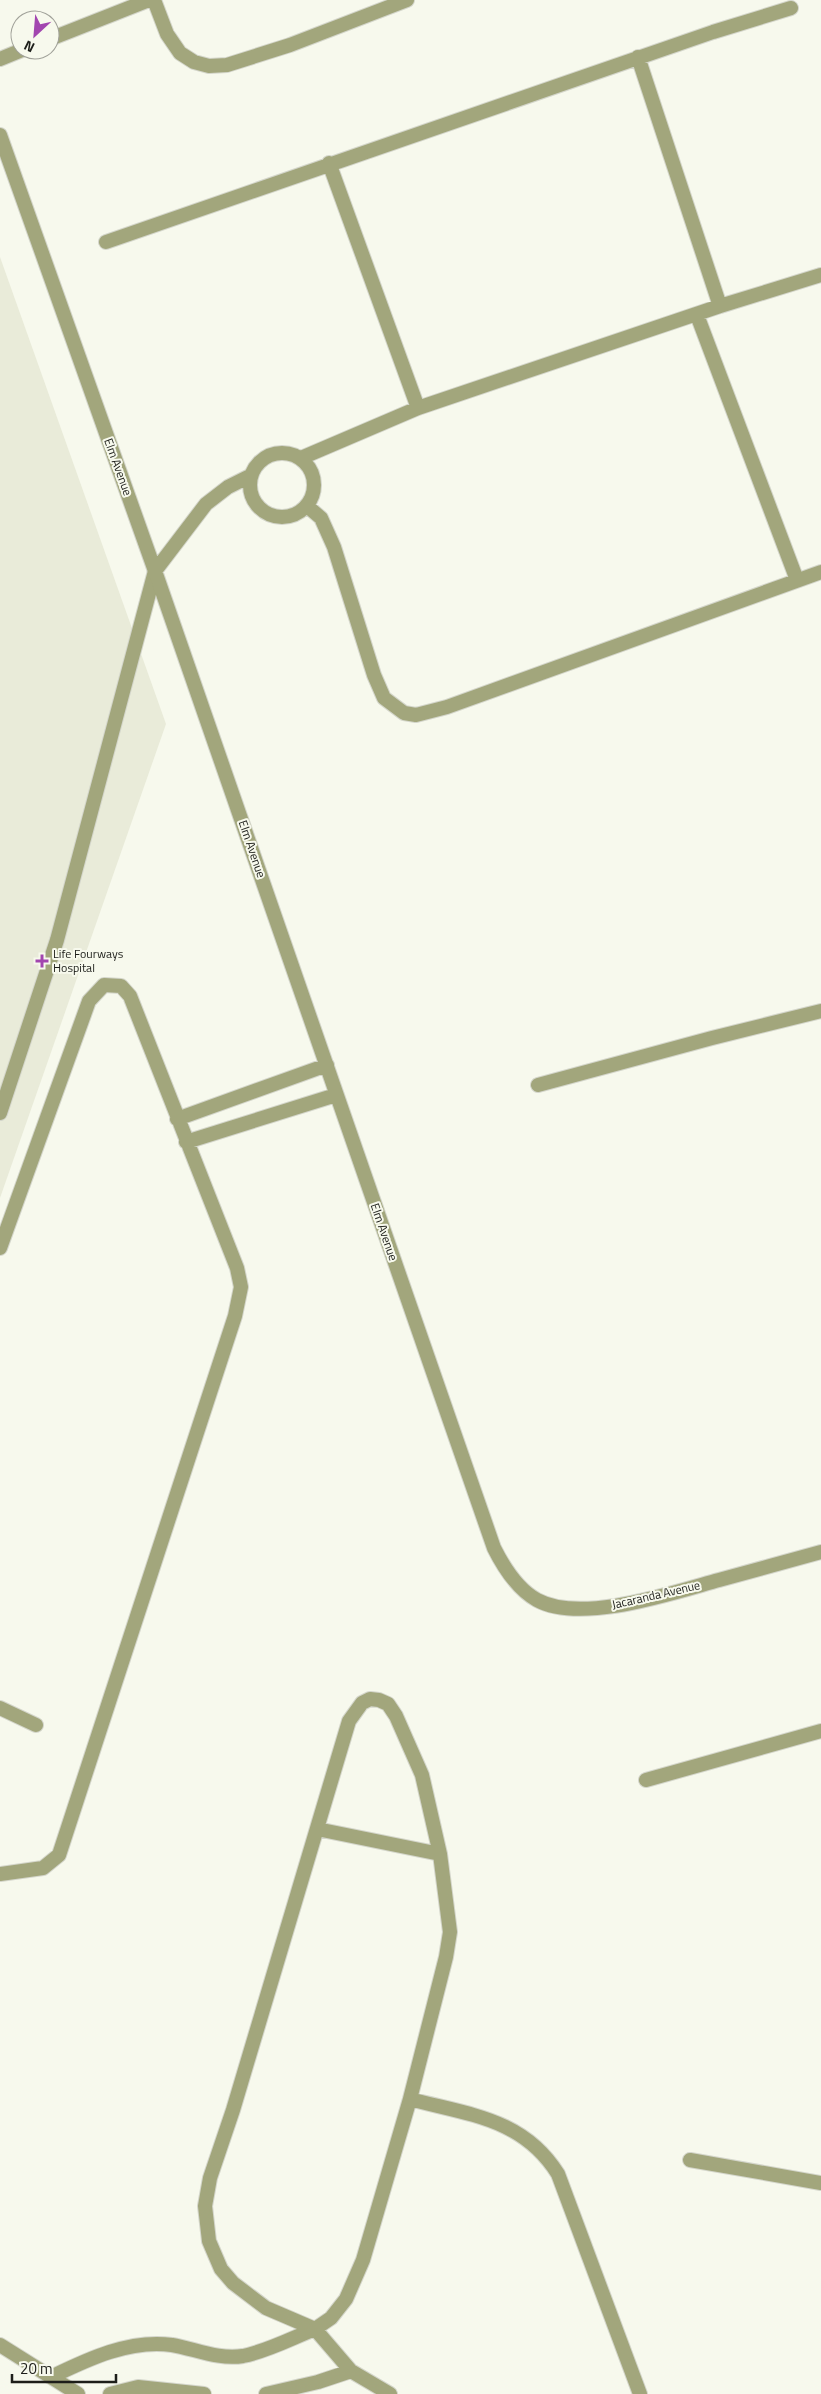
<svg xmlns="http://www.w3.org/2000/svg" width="821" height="2394" font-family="'Titillium Web',sans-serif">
  <rect width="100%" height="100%" fill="#f7f9ed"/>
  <!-- built -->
  <path fill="#e9ebd9" d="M 0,257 L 166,724 L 0,1198 Z"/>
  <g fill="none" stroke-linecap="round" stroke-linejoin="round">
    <defs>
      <path id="service" d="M 0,1113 L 57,940 L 155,571"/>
      <path id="minor" d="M 154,0 L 167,34 L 180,53 L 194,62 L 209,66 L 227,65 L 290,45 L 407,0
        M 50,39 L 149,0
        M 638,57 L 720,306
        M 0,59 L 22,50
        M 0,135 L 155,571 L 494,1548 C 503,1566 517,1589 537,1600 C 581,1624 672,1593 719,1580 C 753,1571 787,1561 821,1552
        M 329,163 L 418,408
        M 106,242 L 713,32 L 791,8
        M 697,315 L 797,580
        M250 485a32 32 0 1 1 64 0a32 32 0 1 1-64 0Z
        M 301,458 L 418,408 L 720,306 L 821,275
        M 307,506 L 321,518 L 334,547 L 374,675 L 384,698 L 404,713 L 416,715 L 447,707 L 821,572
        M 155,571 L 206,504 L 228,487 L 250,476
        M 538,1085 L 712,1038 L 821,1011
        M 177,1119 L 327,1065
        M 186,1142 L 336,1095
        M 0,1248 L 89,1001 L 104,985 L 121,986 L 130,996 L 237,1268 L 241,1287 L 235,1316 L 59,1855 L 43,1868 L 0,1874
        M 370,1699 L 379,1700 L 388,1704 L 396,1716 L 422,1775 L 440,1854 L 450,1932 L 446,1957 L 410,2099 L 363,2260 L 346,2299 L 331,2318 L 315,2329 L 266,2308 L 233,2283 L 221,2269 L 209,2241 L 205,2206 L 210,2178 L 233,2110 L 349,1721 L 362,1703 Z
        M 0,1708 L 36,1725
        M 646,1780 L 821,1731
        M 317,1829 L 440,1854
        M 410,2099 C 469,2115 523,2118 558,2174 L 640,2394
        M 690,2160 L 821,2183
        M 0,2345 L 78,2394
        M 51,2377 C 88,2359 130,2339 172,2345 C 195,2349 219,2360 243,2356 C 268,2351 292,2338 315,2329 L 351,2371 L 390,2394
        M 110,2394 L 138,2387 L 204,2394
        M 266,2394 L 318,2382 L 351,2371"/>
    </defs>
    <!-- service casing -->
    <use href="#service" stroke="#d4d6cb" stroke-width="16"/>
    <!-- minor casing -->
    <use href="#minor" stroke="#d4d6cb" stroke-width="16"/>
    <!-- service -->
    <use href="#service" stroke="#a2a67c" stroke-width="14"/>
    <!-- minor -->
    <use href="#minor" stroke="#a2a67c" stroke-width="14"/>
  </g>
  <!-- markers -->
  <path fill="#a246af" stroke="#f7f9ed" stroke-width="2" d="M39.5 953.5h5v5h5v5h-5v5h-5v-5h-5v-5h5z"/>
  <g text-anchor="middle" stroke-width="4" stroke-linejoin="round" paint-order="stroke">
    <!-- street labels -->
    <g font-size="12" fill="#1d1e1a" stroke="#f7f9ed">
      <text transform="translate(118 467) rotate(70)" y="4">Elm Avenue</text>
      <text transform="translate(252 849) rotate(71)" y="4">Elm Avenue</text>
      <text transform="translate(384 1232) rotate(71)" y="4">Elm Avenue</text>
      <text transform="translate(656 1595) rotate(-13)" y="4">Jacaranda Avenue</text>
    </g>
    <!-- poi labels -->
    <g font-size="12" fill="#1d1e1a" stroke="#f7f9ed" text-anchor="start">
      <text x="53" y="958">Life Fourways<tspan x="53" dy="14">Hospital</tspan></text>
    </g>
  </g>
  <!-- north arrow -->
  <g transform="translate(35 35) rotate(206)"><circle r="24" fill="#f7f9ed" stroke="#a0a199"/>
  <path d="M0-4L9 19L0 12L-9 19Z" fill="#a246af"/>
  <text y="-8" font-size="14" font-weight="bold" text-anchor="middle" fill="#1d1e1a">N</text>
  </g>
  <!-- scale -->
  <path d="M12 2374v8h104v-8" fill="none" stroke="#1d1e1a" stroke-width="2.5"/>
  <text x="20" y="2374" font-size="15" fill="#1d1e1a" stroke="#f7f9ed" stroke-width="4" paint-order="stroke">20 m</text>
</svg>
